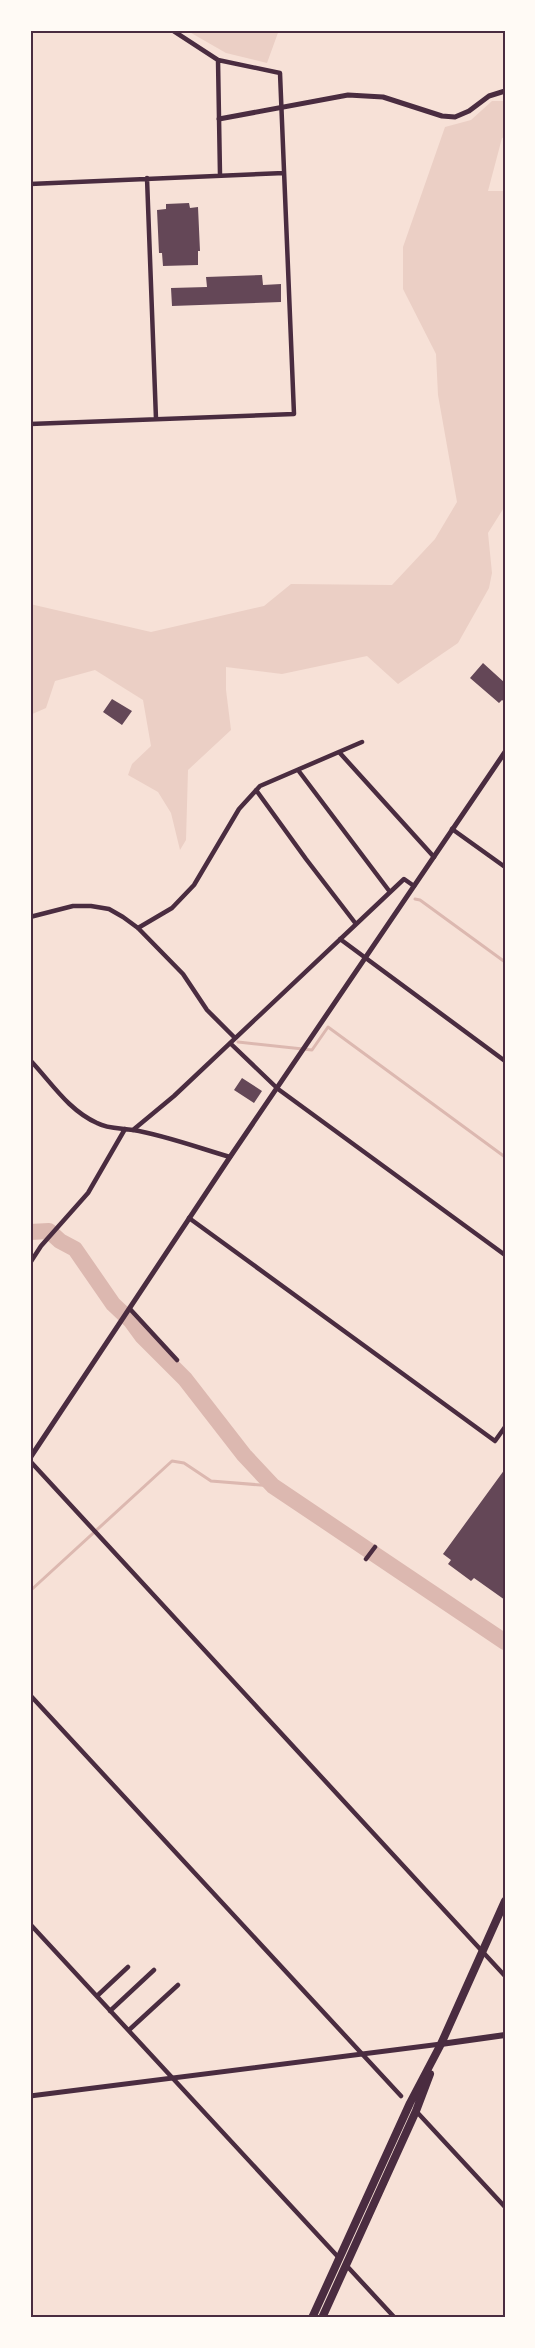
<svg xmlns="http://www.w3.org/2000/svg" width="535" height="2348" font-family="'Archivo Narrow',sans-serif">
  <rect width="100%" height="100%" fill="#f7e1d7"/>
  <!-- green -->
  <path fill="#ebcfc5" d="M 186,30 L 279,30 L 267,63 L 226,53 Z
    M 492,101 L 505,101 L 505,137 L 502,138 L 488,191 L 505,191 L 505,506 L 488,533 L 492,573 L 489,588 L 458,643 L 398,684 L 367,656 L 282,674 L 226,667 L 226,690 L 231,730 L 188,770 L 186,840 L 180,850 L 171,813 L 158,792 L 128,775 L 132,764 L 151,746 L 143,700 L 95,670 L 55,681 L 46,708 L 30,715 L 30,604 L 151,632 L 264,606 L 291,584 L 392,585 L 435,539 L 457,502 L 438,395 L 436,354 L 403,289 L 403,247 L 445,127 L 471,120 Z"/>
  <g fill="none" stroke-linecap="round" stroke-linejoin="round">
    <!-- stream -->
    <path stroke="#dcb8b0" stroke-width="3" d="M 415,899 L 420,900 L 505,962
      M 238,1042 L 312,1050 L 328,1027 L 505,1157
      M 30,1591 L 172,1461 L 184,1463 L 211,1481 L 273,1486"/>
    <!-- river -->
    <path stroke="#dcb8b0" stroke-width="16" d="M 30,1232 L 49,1231 L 60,1241 L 75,1249 L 113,1304 L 131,1321 L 142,1336 L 185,1379 L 244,1455 L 273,1486 L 505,1642"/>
  </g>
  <!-- building -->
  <path fill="#644757" d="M 189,203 L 190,208 L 198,207 L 200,251 L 198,251 L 198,265 L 163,266 L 162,253 L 159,253 L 157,210 L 166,209 L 166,204 Z
    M 262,275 L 263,285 L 281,284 L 281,302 L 172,306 L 171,288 L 207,287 L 206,277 Z
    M 483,663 L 505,683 L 505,702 L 502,700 L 499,703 L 470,678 Z
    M 112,699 L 132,711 L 122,725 L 103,712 Z
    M 242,1078 L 262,1091 L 254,1103 L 234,1090 Z
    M 505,1469 L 505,1600 L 474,1578 L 471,1581 L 448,1564 L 451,1560 L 443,1554 Z"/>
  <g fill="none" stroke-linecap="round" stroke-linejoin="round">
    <!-- minor -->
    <path stroke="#4a2c40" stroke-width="4.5" d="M 218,60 L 220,175
      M 147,178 L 156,419
      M 30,184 L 284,173
      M 30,424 L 294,414 L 280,73 L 218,60 L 172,30
      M 339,752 L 434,857
      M 298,770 L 390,892
      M 256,790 L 306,859 L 356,924
      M 452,829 L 505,867
      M 30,917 L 73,906 L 91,906 L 109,909 L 123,917 L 138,928 L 183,974 L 207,1010 L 235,1038
      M 138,928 L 172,908 L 194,885 L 239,809 L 260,786 L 362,742
      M 340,939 L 505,1061
      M 230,1043 L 278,1089 L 505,1255
      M 30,1060 C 51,1082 68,1110 97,1123 C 108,1129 120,1128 133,1130 C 164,1135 199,1148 230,1157
      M 133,1130 L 174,1096 L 404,879 L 414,886
      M 189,1218 L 495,1441 L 505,1427
      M 30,1263 L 41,1246 L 88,1193 L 125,1129
      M 130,1309 L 177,1360
      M 30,1461 L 505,1976
      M 366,1559 L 375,1547
      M 30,1695 L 401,2096
      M 30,1924 L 340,2259
      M 97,1996 L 128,1967
      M 110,2011 L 154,1970
      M 129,2030 L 178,1985
      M 416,2111 L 505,2207
      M 346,2265 L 395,2318"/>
    <!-- tertiary -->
    <path stroke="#4a2c40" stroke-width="5" d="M 219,119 L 348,95 L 383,97 L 442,116 L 455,117 L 469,111 L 489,96 L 505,91
      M 30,1458 L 230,1157 L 505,752
      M 30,2096 L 441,2044"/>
    <!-- secondary -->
    <path stroke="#4a2c40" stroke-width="6" d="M 441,2044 L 505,2035"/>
    <!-- trunk -->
    <path stroke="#4a2c40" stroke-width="8" d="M 312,2318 L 410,2103 L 441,2044 L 505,1901
      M 322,2318 L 416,2111 L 430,2074"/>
  </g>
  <!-- border -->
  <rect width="535" height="2348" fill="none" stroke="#fffaf5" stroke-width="63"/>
  <rect x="32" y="32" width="472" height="2284" fill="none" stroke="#4a2c40" stroke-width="2"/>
</svg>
